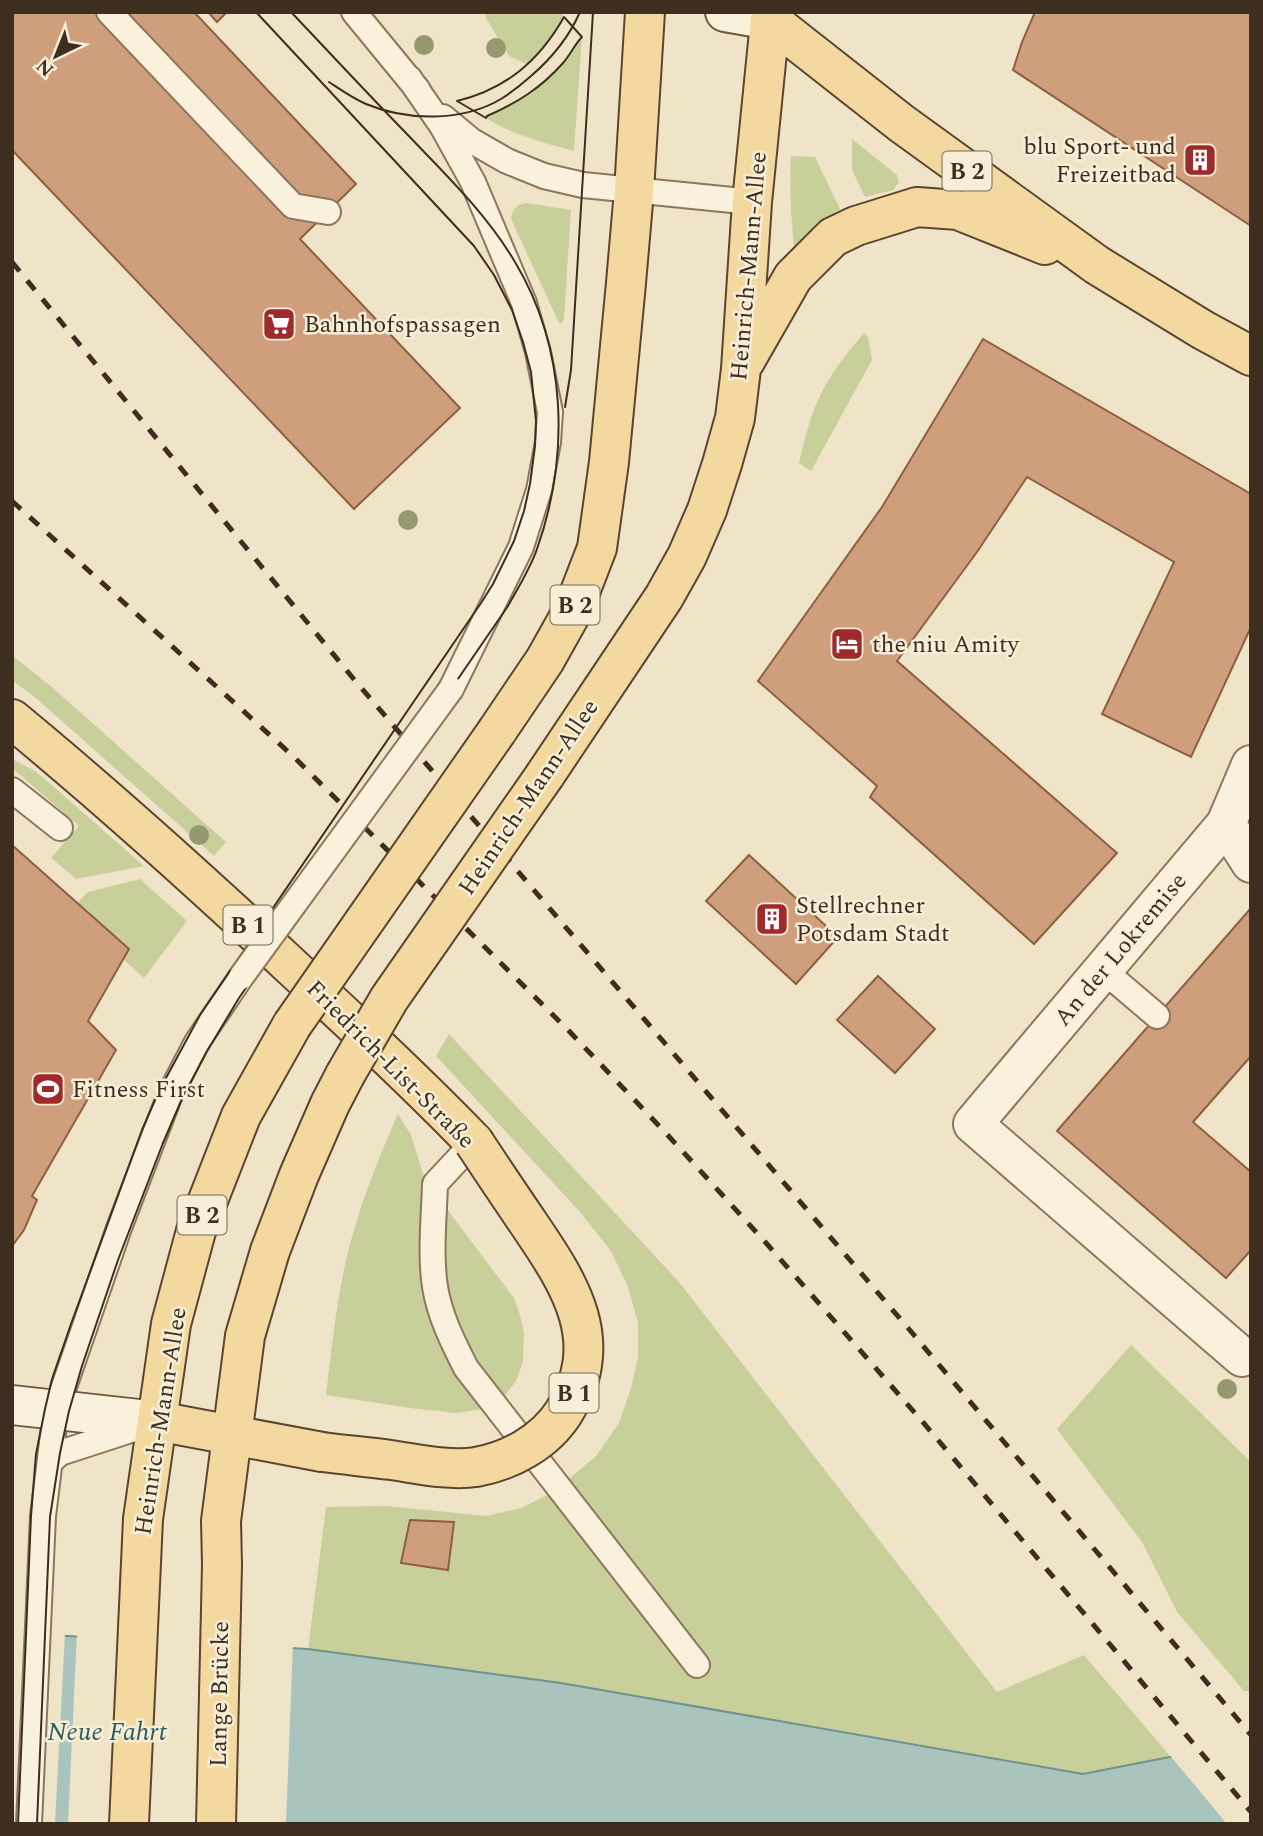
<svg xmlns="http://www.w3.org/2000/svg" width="1263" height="1836" font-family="Spectral,serif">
  <rect width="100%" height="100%" fill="#f0e4c8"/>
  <!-- green -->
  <path fill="#c9cf9b" d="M 484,12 L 559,12 L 564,17 C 554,36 542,50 528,65 L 509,56 L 487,20 Z
    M 582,37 L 574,151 C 544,143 511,135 485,117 L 513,104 L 533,92 L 565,61 Z
    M 852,139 L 897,175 L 899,182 L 893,190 L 865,197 L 852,170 Z
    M 791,156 L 815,157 L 840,209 L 819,222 L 794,247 C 791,216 789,187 791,156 Z
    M 527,203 L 571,210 L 564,319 L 561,324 L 559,323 L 511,219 C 512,209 518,204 527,203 Z
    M 864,333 L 868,337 L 872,360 L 811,471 L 799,463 C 804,442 809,420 818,400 C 829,375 846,354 864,333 Z
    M 12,655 L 53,688 L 226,842 L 214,856 L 37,699 L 12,680 Z
    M 12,759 L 35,771 L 46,780 L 144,866 L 76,879 L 51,858 L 79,826 L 12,768 Z
    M 140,879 L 187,921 L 144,978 L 123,959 L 129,948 L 77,903 L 88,892 Z
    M 449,1034 L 679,1282 L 997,1692 L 1084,1655 L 1170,1756 L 1083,1774 L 561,1683 L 308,1649 L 326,1507 L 387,1506 L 487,1516 L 521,1508 L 555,1491 L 596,1456 L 619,1423 L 631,1388 L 638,1357 L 638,1323 L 628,1287 L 611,1251 L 580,1212 L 436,1056 Z
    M 398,1114 L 411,1135 L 425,1180 L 514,1298 L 520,1315 L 524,1333 L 523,1362 L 516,1381 L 503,1398 L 482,1409 L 456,1413 L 410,1408 L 326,1395 C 333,1336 339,1276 357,1220 C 368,1184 383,1148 398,1114 Z
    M 1131,1345 L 1251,1462 L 1251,1691 L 1244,1691 L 1177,1612 L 1142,1542 L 1057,1429 Z"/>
  <!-- water -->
  <path fill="#a9c4bc" stroke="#6f938a" stroke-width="2" d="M 12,1633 L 308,1649 L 561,1683 L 1083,1774 L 1251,1741 L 1251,1824 L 12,1824 Z"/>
  <!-- pier -->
  <path fill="#f0e4c8" d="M 12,1629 L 65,1632 L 55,1824 L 12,1824 Z
    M 77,1633 L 293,1644 L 286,1824 L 68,1824 Z
    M 1251,1737 L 1251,1824 L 1227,1824 L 1168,1753 Z"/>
  <!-- building -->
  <path fill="#cf9f7d" stroke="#8d5f41" stroke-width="2" d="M 12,12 L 194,12 L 356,184 L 300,239 L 460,408 L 354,509 L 12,150 Z
    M 208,12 L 227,12 L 217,22 Z
    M 1035,12 L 1251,12 L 1251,226 L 1013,70 L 1022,42 Z
    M 983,339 L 1251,494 L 1251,627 L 1191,757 L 1102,714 L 1174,562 L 1027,477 L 977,552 L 897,661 L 1117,853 L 1034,944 L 870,797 L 877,786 L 758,681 L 882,507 Z
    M 12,845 L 129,949 L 88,1021 L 116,1050 L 32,1196 L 37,1200 L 24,1230 L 12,1246 Z
    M 749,855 L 838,937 L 796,984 L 706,901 Z
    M 1251,908 L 1251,1056 L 1193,1122 L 1251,1172 L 1251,1250 L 1226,1278 L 1057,1131 Z
    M 878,976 L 935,1029 L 895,1073 L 837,1020 Z
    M 410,1520 L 454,1522 L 448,1570 L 401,1563 Z"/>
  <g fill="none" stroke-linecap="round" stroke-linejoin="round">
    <defs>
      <path id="lane" d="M 109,12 L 293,206 L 328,212
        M 354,12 L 418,90
        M 409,78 L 442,126 L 473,182 L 524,303 L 538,352 L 550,412 L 548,442 L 539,490 L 521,547 L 451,689
        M 443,117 L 472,141 L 507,161 L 544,176 L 583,185 L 752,202
        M 12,790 L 60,828
        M 1103,970 L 1157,1016
        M 474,1142 L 435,1184 C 434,1218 430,1254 435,1287 C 440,1317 453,1342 466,1368 L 697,1665
        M 51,1461 L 60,1453 L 143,1426
        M 29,1824 L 43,1516 L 56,1410 L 119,1228 L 171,1092 L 197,1042 L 241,977"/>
      <path id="street" d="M 1226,824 L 1251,863
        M 1242,1357 L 973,1124 L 1226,824 L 1251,765"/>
      <path id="secondary" d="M 725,12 L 770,20
        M 12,1405 L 157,1421"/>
      <path id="primary" d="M 770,20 L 901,123 L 1097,265 L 1203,330 L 1251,356
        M 745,361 L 793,277 L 833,237 L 856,226 L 917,207 L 958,210 L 1045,245
        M 12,719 C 109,799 202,883 294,969 C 356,1026 416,1082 474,1142
        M 497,731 L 545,660 L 573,610 L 597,548 L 609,462 L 626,283 L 634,191 L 645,12
        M 545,775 L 664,597 L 687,556 L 707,510 L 722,464 L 735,418 L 741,369 L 752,202 L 771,12
        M 157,1421 L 322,1452
        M 129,1824 L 143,1519 L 171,1324 L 196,1231 L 241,1116 L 292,1025
        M 216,1824 L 222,1565 L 221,1521 L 245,1336 L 270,1251 L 299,1175 L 330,1104 L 345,1075"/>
    </defs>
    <!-- lane casing -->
    <use href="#lane" stroke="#8d765c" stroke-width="28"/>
    <!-- street casing -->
    <use href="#street" stroke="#8d765c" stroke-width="42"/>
    <!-- secondary casing -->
    <use href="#secondary" stroke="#6f573f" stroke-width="42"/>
    <!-- primary casing -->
    <use href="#primary" stroke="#5b4430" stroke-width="42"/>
    <!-- lane -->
    <use href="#lane" stroke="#faf1dc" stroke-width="24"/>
    <!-- street -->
    <use href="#street" stroke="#faf1dc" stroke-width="38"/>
    <!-- secondary -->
    <use href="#secondary" stroke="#faf1dc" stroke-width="38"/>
    <!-- primary -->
    <use href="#primary" stroke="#f3d9a0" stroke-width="38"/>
    <!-- tram -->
    <path stroke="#3d2e20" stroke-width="2" d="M 564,17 L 582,37 C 575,44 570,55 563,63 C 541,88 517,103 487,116 L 486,118 L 457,101 C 506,89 539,61 564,17 Z
      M 329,82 C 341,90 352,98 366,104 C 407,121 462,122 501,99 C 512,92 522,84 531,76 C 552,58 569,37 580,12
      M 565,407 L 571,370 L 593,12
      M 18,1824 L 31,1516 L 36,1454 L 45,1409 L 52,1379 L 71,1324 L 142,1130 L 159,1091 L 200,1015 L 481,603 L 493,584 L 514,541 L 524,511 L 530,484 L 535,446 L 536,421 L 531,372 L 523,342 L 512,310 L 494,275 L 474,246 L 256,12
      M 37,1824 L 50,1517 L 60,1453 L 69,1411 L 82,1366 L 118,1260 L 163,1143 L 181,1101 L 206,1053 L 239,998 L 508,606 C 518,588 530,569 537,549 C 570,455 567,349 515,262 C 486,213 444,173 405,132 C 367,93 329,52 291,12"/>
    <!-- rail -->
    <path stroke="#3d2e20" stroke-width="5" stroke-dasharray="12 12" stroke-linecap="butt" d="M 12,262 L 352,677 L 908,1328 L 1251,1735
      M 12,501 L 294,757 L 569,1031 L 664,1131 L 767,1244 L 922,1421 L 1251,1812"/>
    <defs>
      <path id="lane-bridge" d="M 241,977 L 451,689"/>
      <path id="primary-bridge" d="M 292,1025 L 497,731
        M 345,1075 L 389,999 L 545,775
        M 322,1452 C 345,1455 368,1457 391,1460 C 419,1464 449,1471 476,1467 C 510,1461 545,1442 564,1412 C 607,1342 571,1286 531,1227 C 512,1199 493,1171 474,1142"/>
    </defs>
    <!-- lane-bridge casing -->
    <use href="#lane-bridge" stroke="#8d765c" stroke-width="28" stroke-linecap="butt"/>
    <!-- primary-bridge casing -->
    <use href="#primary-bridge" stroke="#5b4430" stroke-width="42" stroke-linecap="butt"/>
    <!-- lane-bridge -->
    <use href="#lane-bridge" stroke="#faf1dc" stroke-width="24"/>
    <!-- primary-bridge -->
    <use href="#primary-bridge" stroke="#f3d9a0" stroke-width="38"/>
  </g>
  <!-- trees -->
  <g fill="#96986f">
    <circle cx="424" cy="45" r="10"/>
    <circle cx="496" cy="48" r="10"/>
    <circle cx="408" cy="520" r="10"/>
    <circle cx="199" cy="835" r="10"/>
    <circle cx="1227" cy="1389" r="10"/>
  </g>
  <!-- icons -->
  <defs>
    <symbol id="building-square" viewBox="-11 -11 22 22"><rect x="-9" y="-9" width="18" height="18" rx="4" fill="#9e2a2b" stroke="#f7eed8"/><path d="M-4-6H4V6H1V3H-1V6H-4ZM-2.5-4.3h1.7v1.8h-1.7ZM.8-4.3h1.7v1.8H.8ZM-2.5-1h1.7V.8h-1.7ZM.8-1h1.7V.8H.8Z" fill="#fff"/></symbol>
    <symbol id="supermarket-square" viewBox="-11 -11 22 22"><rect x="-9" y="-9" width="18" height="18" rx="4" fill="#9e2a2b" stroke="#f7eed8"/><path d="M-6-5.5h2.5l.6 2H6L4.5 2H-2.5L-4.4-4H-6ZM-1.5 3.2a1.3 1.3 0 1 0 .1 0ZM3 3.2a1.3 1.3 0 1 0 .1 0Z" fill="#fff"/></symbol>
    <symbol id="hotel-square" viewBox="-11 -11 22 22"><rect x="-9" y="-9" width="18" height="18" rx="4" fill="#9e2a2b" stroke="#f7eed8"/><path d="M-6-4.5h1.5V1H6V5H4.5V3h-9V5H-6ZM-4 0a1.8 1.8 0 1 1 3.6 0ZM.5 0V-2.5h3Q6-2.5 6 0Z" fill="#fff"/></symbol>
    <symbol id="stadium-square" viewBox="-11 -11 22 22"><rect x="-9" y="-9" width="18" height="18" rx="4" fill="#9e2a2b" stroke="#f7eed8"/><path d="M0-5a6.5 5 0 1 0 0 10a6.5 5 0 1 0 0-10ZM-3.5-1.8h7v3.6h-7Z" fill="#fff"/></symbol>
  </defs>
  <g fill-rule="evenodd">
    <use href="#building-square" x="1181" y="141" width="38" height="38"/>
    <use href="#supermarket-square" x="260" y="305" width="38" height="38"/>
    <use href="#hotel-square" x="828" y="625" width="38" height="38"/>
    <use href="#building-square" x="753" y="900" width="38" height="38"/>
    <use href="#stadium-square" x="29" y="1070" width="38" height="38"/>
  </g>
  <g text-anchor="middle" stroke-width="5" stroke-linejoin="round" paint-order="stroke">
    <!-- shield labels -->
    <g fill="#f7eed8" stroke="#756857" stroke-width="2">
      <rect x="942.5" y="151.5" width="49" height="39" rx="5"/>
      <rect x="550.5" y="585.5" width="49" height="39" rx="5"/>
      <rect x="223.5" y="905.5" width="49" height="39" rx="5"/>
      <rect x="177.5" y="1195.5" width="49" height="39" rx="5"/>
      <rect x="549.5" y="1373.5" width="49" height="39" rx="5"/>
    </g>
    <g font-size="23" font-weight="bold" fill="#3d2e20">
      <text x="967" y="179">B 2</text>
      <text x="575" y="613">B 2</text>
      <text x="248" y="933">B 1</text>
      <text x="202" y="1223">B 2</text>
      <text x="574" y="1401">B 1</text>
    </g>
    <!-- poi labels -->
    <g font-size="24" fill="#3d2e20" stroke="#f7eed8" text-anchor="start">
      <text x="1176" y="154" text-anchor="end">blu Sport- und<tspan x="1176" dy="28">Freizeitbad</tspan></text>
      <text x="304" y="332">Bahnhofspassagen</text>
      <text x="872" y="652">the niu Amity</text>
      <text x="796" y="913">Stellrechner<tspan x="796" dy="28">Potsdam Stadt</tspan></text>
      <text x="72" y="1097">Fitness First</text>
    </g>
    <!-- street labels -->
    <g font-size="24" fill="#3d2e20" stroke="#f7eed8">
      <text transform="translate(748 266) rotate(-85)" y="8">Heinrich-Mann-Allee</text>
      <text transform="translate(528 797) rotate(-56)" y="8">Heinrich-Mann-Allee</text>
      <text transform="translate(1120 949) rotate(-50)" y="8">An der Lokremise</text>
      <text transform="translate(391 1064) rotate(45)" y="8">Friedrich-List-Straße</text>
      <text transform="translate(160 1421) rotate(-81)" y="8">Heinrich-Mann-Allee</text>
      <text transform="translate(219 1694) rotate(-89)" y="8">Lange Brücke</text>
    </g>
    <!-- water labels -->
    <g font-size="26" font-style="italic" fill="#2f5d5a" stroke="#f7eed8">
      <text x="107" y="1740">Neue Fahrt</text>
    </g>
  </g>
  <!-- border -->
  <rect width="1263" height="1836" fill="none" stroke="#3d2e20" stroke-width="28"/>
  <!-- north arrow -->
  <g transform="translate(56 56) rotate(223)" stroke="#f7eed8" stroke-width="5" paint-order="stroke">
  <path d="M0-5L12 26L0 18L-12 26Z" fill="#3d2e20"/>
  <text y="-10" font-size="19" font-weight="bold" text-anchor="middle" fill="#3d2e20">N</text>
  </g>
</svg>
